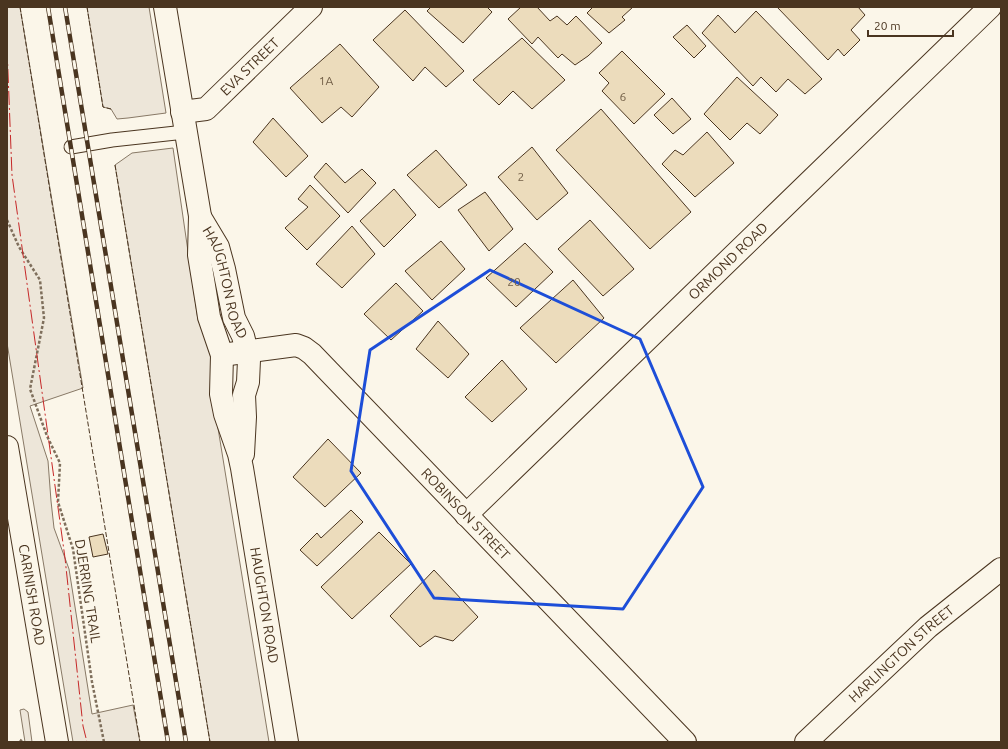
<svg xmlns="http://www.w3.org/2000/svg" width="1008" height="749" font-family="Ubuntu,sans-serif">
  <rect width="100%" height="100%" fill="#fbf6e9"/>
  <!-- green -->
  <path fill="#ede6d9" stroke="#887966" d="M 7,7 L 20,7 L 83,388 L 30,406 L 48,461 L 51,501 L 54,528 L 69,569 L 92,714 L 133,705 L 140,742 L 73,742 L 7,343 Z
    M 87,7 L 149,7 L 166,113 L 128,118 L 117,119 L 111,109 L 103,107 Z
    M 173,148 L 198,320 L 210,343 L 212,364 L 211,385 L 269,742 L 210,742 L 115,165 L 132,153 Z
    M 24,709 L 28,712 L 32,742 L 25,742 L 20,710 Z"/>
  <!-- building -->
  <path fill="#ecdcbc" stroke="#4a3520" d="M 431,7 L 487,7 L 492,12 L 463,43 L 427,11 Z
    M 521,7 L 537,7 L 550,21 L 557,16 L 567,25 L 576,16 L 602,43 L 588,56 L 575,65 L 562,54 L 558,58 L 538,37 L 532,44 L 508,19 Z
    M 593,7 L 633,7 L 622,17 L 625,20 L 609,33 L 587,13 Z
    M 777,7 L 858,7 L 865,15 L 851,30 L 860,40 L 844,56 L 838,49 L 828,60 Z
    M 405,10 L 464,71 L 446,87 L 425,67 L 413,81 L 373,40 Z
    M 756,11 L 822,79 L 805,94 L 788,79 L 776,92 L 761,77 L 753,86 L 702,33 L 718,15 L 735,33 Z
    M 687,25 L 706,46 L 694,58 L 673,37 Z
    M 522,38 L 565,80 L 532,109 L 513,91 L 499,105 L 473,80 Z
    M 340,44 L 379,87 L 352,117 L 341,107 L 322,123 L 290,88 Z
    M 622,51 L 665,94 L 634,124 L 602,91 L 609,83 L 599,73 Z
    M 737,77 L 778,115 L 760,134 L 747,123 L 730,140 L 704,114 Z
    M 672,98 L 691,119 L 673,134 L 654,115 Z
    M 601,109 L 691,212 L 650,249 L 556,150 Z
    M 273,118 L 308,156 L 286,177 L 253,142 Z
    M 707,132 L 734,163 L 695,197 L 662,164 L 675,150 L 683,155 Z
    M 532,147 L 568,193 L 537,220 L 498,177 Z
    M 436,150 L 467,185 L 439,208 L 407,175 Z
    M 326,163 L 345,183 L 362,169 L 376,183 L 348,213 L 314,177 Z
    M 310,185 L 340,216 L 307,250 L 285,228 L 308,207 L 298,199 Z
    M 394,189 L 416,215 L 384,247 L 360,221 Z
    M 485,192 L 513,229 L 489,251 L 458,210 Z
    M 590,220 L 634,269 L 603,296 L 558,249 Z
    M 352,226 L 375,254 L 342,288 L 316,264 Z
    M 441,241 L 465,269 L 432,300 L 405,271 Z
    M 525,243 L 553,272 L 516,307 L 486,278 Z
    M 573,280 L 604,318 L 556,363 L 520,328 Z
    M 396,283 L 423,311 L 391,340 L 364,314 Z
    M 438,321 L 469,354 L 448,378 L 416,349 Z
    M 502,360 L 527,389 L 492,422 L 465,397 Z
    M 328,439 L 361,473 L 325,507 L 293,477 Z
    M 351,510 L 363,522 L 317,566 L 300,550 L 317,533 L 321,538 Z
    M 379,532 L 411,564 L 352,619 L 321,587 Z
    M 103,534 L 108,554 L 93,557 L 89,537 Z
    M 434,570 L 478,617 L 453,641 L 435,636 L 420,647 L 390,616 Z"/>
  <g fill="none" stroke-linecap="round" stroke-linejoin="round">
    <defs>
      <path id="lane" d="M 71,147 L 112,140 L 185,132"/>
      <g id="street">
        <path id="s1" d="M 182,112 L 206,109 L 311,7"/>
        <path id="s2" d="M 222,355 L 296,345 L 304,348 L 312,354 L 685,742"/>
        <path id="s3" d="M 466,515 L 990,7"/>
        <path id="s4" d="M 806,742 L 928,627 L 1001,569"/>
      </g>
      <g id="secondary">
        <path id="s5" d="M 165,7 L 200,216 L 199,255 L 207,304 L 209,317 L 222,355 L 221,394 L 225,414 L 239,454 L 242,468 L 287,742"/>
        <path id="s6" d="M 200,217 L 218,247 L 224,269 L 234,318 L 243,336 L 249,360 L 248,382 L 244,395 L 245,417 L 243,454"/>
        <path id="s7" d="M 7,447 L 57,742"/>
      </g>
    </defs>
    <!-- lane casing -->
    <use href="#lane" stroke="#4a3520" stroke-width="15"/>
    <!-- street casing -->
    <use href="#street" stroke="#4a3520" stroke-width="24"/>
    <!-- secondary casing -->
    <use href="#secondary" stroke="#4a3520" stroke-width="24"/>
    <!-- path -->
    <path stroke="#7f6f5c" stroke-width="2.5" stroke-dasharray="3 2" stroke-linecap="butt" d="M 7,220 L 19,247 L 40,280 L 44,318 L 30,389 L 47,436 L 60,463 L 58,502 L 73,549 L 92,682 L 104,742
      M 20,742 L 22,739"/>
    <!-- lane -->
    <use href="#lane" stroke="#fbf6e9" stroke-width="13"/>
    <!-- street -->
    <use href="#street" stroke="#fbf6e9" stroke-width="22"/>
    <!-- secondary -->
    <use href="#secondary" stroke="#fbf6e9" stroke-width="22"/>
    <defs>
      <path id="rail" d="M 48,7 L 168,742
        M 65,7 L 186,742"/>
    </defs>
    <!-- rail casing -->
    <use href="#rail" stroke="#4a3520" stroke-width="4.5"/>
    <!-- rail -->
    <use href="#rail" stroke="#fbf6e9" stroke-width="3" stroke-dasharray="9" stroke-linecap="butt"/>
    <!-- fence -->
    <path stroke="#4a3520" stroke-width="1" stroke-dasharray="5 2" stroke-linecap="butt" d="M 20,7 L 140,742
      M 87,7 L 103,107 L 111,109
      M 115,165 L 210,742"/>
    <!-- power -->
    <path stroke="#c62828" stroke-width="1" stroke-dasharray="14 3 2 3" stroke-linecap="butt" d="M 7,47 L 12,175 L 65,558 L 83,726 L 87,742"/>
  </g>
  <!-- marked area -->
  <path fill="none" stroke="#1d4ed8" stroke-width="3" stroke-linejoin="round" d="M 490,270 L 640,339 L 703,487 L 623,609 L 434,598 L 351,471 L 370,350 Z"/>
  <g text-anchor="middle" stroke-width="3" stroke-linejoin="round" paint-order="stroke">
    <!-- number labels -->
    <g font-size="12" fill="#725f47">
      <text x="326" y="85">1A</text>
      <text x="623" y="101">6</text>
      <text x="521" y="181">2</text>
      <text x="514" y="286">20</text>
    </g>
    <!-- street labels -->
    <g font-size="14" fill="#4a3520" stroke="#fbf6e9">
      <text dy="5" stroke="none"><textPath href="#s1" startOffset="85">EVA STREET</textPath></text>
      <text dy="5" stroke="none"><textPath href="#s3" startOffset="365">ORMOND ROAD</textPath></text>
      <text dy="5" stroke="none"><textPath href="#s6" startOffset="71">HAUGHTON ROAD</textPath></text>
      <text dy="5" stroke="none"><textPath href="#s2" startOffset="315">ROBINSON STREET</textPath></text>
      <text transform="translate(88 591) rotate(81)" y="5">DJERRING TRAIL</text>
      <text dy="5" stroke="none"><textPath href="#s7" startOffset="150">CARINISH ROAD</textPath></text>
      <text dy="5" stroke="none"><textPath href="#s5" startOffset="609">HAUGHTON ROAD</textPath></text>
      <text dy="5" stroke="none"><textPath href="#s4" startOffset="130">HARLINGTON STREET</textPath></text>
    </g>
  </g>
  <!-- border -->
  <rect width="1008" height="749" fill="none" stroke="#4a3520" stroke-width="16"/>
  <!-- scale -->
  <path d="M868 30v6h85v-6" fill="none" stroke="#4a3520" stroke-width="2"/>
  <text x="874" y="30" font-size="12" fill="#4a3520" stroke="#fbf6e9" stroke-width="3" paint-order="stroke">20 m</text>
</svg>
